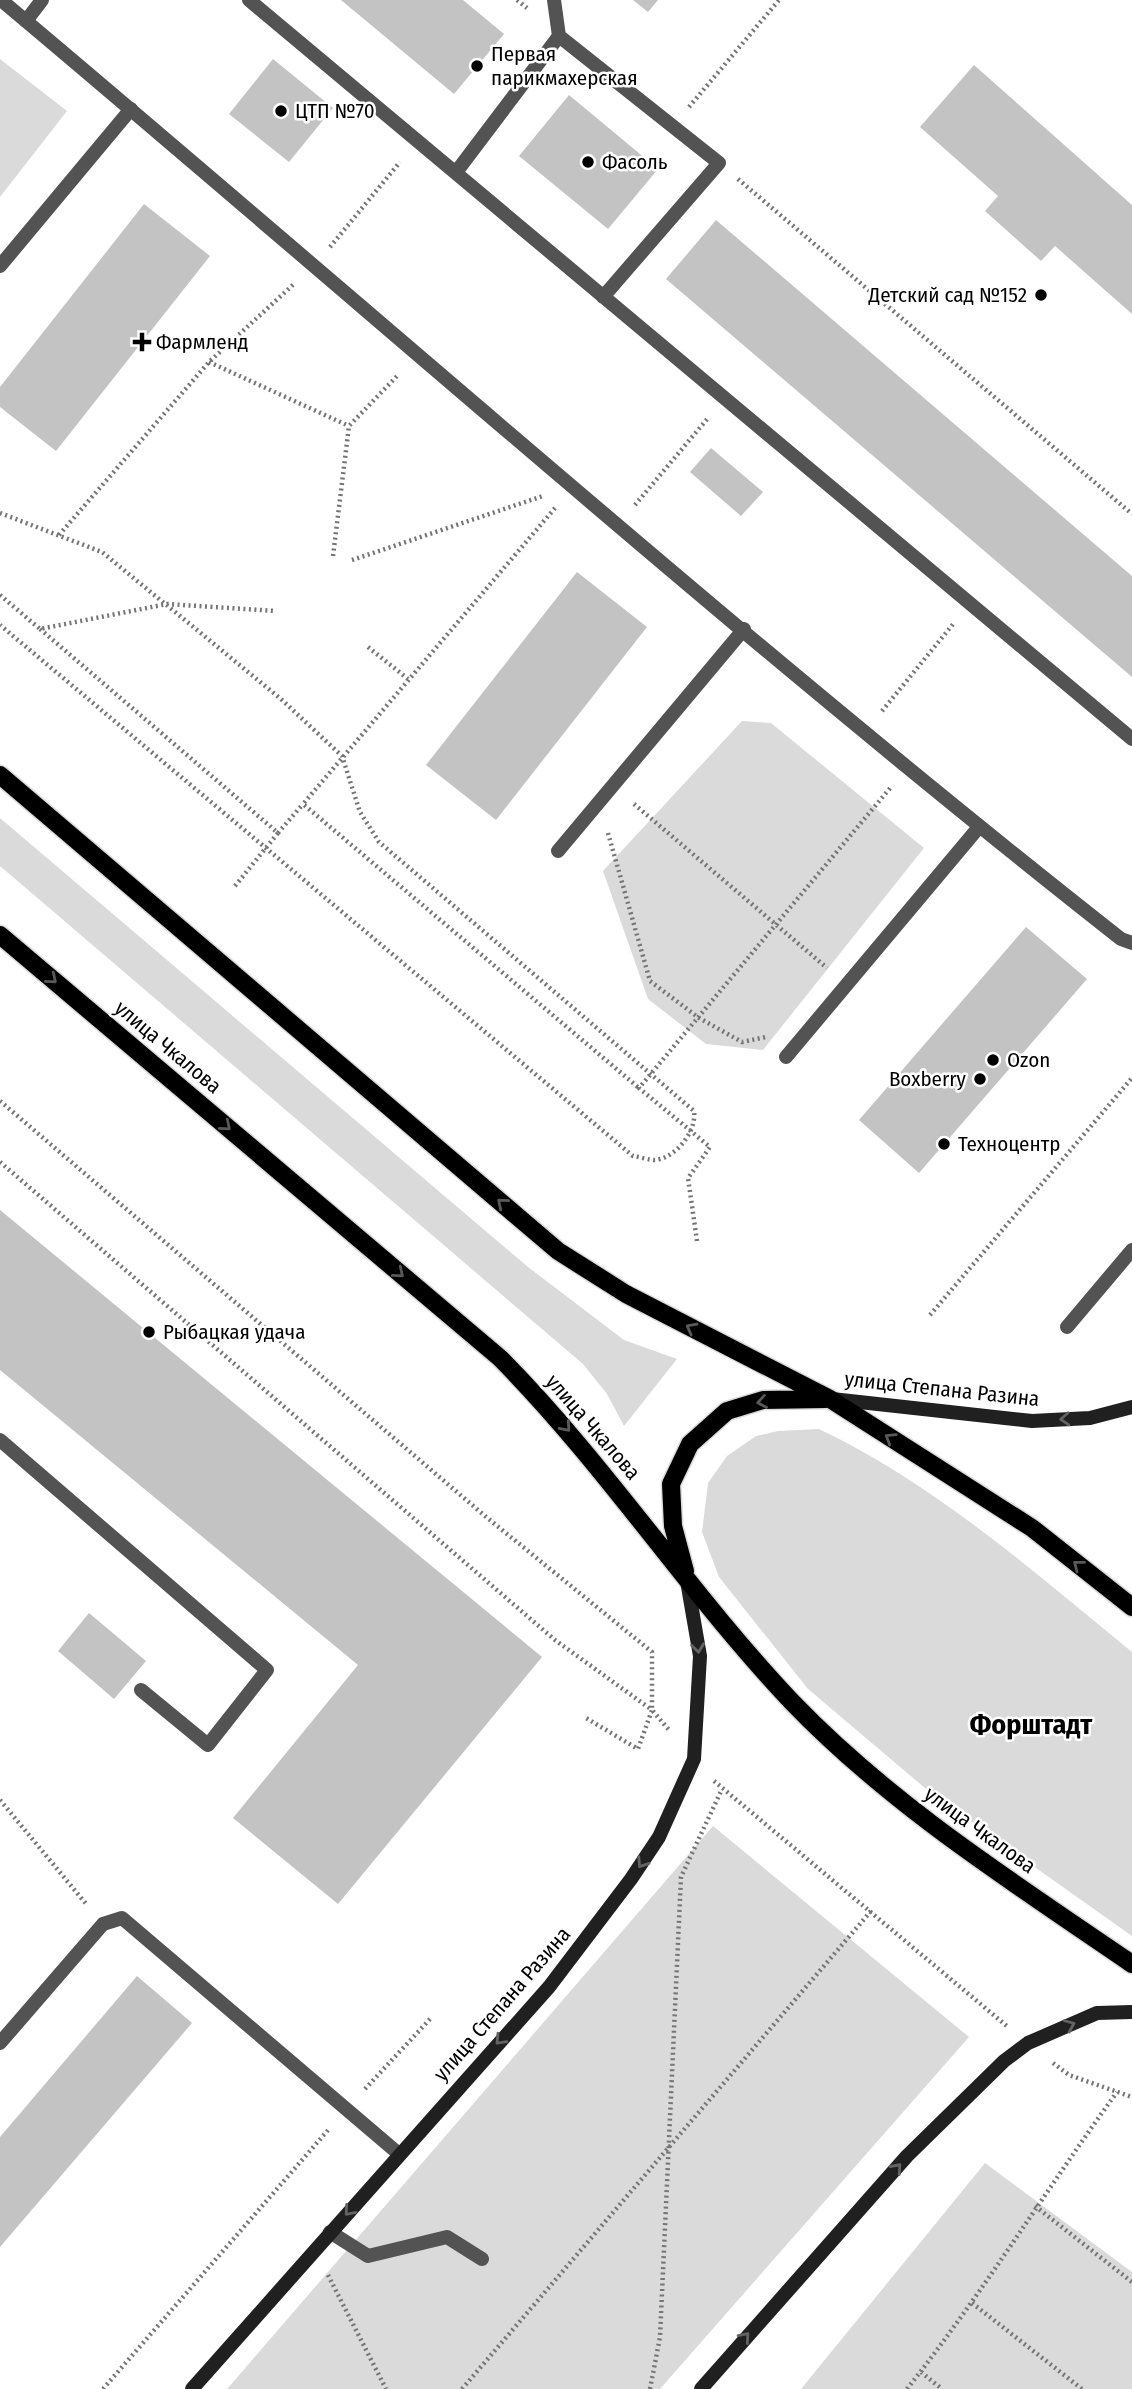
<svg xmlns="http://www.w3.org/2000/svg" width="1132" height="2389" font-family="'Fira Sans Condensed',sans-serif">
  <rect width="100%" height="100%" fill="#fff"/>
  <!-- green -->
  <path fill="#dadada" d="M 0,59 L 67,111 L 0,197 Z
    M 742,721 L 771,723 L 924,848 L 763,1050 L 706,1044 L 648,999 L 603,871 Z
    M 0,818 L 528,1267 L 624,1340 L 677,1359 L 624,1426 L 607,1394 L 583,1364 L 0,866 Z
    M 819,1429 C 936,1485 1033,1571 1132,1652 L 1132,1936 L 932,1794 L 808,1689 L 719,1577 L 702,1532 L 708,1483 L 727,1456 L 756,1436 L 778,1431 Z
    M 713,1826 L 969,2037 L 660,2389 L 227,2389 Z
    M 985,2163 L 1132,2272 L 1132,2389 L 801,2389 Z"/>
  <!-- building -->
  <path fill="#c3c3c3" d="M 341,0 L 463,0 L 504,34 L 454,94 Z
    M 633,0 L 658,0 L 648,12 Z
    M 273,59 L 333,108 L 289,162 L 229,114 Z
    M 974,65 L 1132,205 L 1132,314 L 1055,246 L 1041,261 L 985,211 L 998,196 L 920,127 Z
    M 569,95 L 658,169 L 608,229 L 519,156 Z
    M 144,204 L 210,256 L 56,451 L 0,407 L 0,387 Z
    M 716,220 L 1132,576 L 1132,677 L 666,279 Z
    M 711,448 L 763,492 L 741,516 L 690,472 Z
    M 577,572 L 647,627 L 496,820 L 426,765 Z
    M 1026,927 L 1087,979 L 919,1173 L 859,1120 Z
    M 0,1210 L 542,1657 L 338,1904 L 233,1818 L 358,1665 L 0,1370 Z
    M 89,1613 L 146,1661 L 114,1699 L 58,1651 Z
    M 137,1976 L 192,2023 L 0,2247 L 0,2137 Z"/>
  <g fill="none" stroke-linecap="round" stroke-linejoin="round">
    <defs>
      <path id="primary" d="M 0,775 L 558,1251 L 626,1294 L 830,1399 L 1032,1528 L 1132,1607
        M 0,935 L 500,1358 C 606,1465 688,1592 792,1702 C 892,1806 1014,1883 1132,1964
        M 685,1571 L 673,1526 L 671,1484 L 690,1444 L 727,1411 L 763,1400 L 826,1399"/>
    </defs>
    <!-- primary casing -->
    <use href="#primary" stroke="#dbdbdb" stroke-width="21"/>
    <!-- path -->
    <path stroke="#757575" stroke-width="4.5" stroke-dasharray="2 3.5" stroke-linecap="butt" d="M 517,0 L 527,8
      M 689,107 L 779,0
      M 738,179 L 1132,514
      M 330,247 L 400,162
      M 209,362 L 349,426
      M 635,505 L 708,418
      M 555,508 L 303,804 L 639,1088
      M 0,513 L 102,552 L 281,699 L 342,756 L 360,812 L 379,842 L 694,1111 C 697,1131 676,1158 655,1160 C 649,1160 640,1157 633,1156 L 0,625
      M 59,535 L 209,362 L 295,283
      M 333,556 L 349,426 L 399,374
      M 352,560 L 543,496
      M 0,595 L 40,629 L 167,604 L 276,611
      M 40,629 L 278,833 L 303,804
      M 368,647 L 408,679
      M 882,711 L 954,623
      M 634,804 L 827,968
      M 608,833 L 650,981 L 699,1018 L 742,1042 L 766,1037
      M 235,886 L 278,833
      M 0,1101 L 485,1516 L 652,1652 L 652,1710 L 669,1730
      M 0,1162 L 555,1640 L 652,1710 L 638,1749 L 586,1718
      M 697,1241 L 688,1178 L 710,1147 L 639,1088 L 891,787
      M 930,1315 L 1132,1078
      M 714,1781 L 1008,2027
      M 0,1800 L 87,1905
      M 1053,2063 L 1069,2075 L 1132,2097
      M 365,2089 L 431,2018
      M 1035,2206 L 1132,2282
      M 328,2275 L 386,2389
      M 972,2303 L 1082,2389
      M 921,2372 L 942,2389
      M 103,2389 L 329,2129
      M 462,2389 L 871,1911
      M 650,2389 L 660,2337 L 681,1877 L 722,1789
      M 907,2389 C 982,2294 1046,2190 1117,2092"/>
    <!-- lane -->
    <path stroke="#535353" stroke-width="14" d="M 249,0 L 1132,739
      M 554,0 L 559,36 L 719,163 L 603,297
      M 26,21 L 42,0
      M 457,171 L 559,36
      M 0,266 L 131,109
      M 558,851 L 744,629
      M 786,1057 L 979,827
      M 1067,1327 L 1132,1250
      M 0,1440 L 267,1670 L 208,1745 L 141,1690
      M 0,2043 L 103,1924 L 122,1918 L 399,2154
      M 330,2232 L 368,2256 L 447,2237 L 482,2259"/>
    <!-- street -->
    <path stroke="#535353" stroke-width="14" d="M 1,0 C 374,313 738,638 1121,939 L 1132,943"/>
    <!-- secondary -->
    <path stroke="#202020" stroke-width="14" d="M 832,1399 L 1032,1421 L 1090,1418 L 1132,1407
      M 192,2389 L 549,1987 L 631,1879 L 659,1837 L 694,1759 L 700,1656 L 687,1581
      M 701,2389 L 907,2156 L 1004,2061 L 1028,2043 L 1097,2013 L 1132,2012"/>
    <!-- primary -->
    <use href="#primary" stroke="#000" stroke-width="18"/>
  </g>
  <!-- one-way arrows -->
  <defs><path id="oneway-chevron" d="M-2-3.5L2.5 0L-2 3.5" fill="none" stroke-width="1.6" stroke-linecap="round" stroke-linejoin="round" transform="scale(1.75)"/></defs>
  <g stroke="#595959">
    <use href="#oneway-chevron" transform="translate(52 979) rotate(40)"/>
    <use href="#oneway-chevron" transform="translate(226 1126) rotate(40)"/>
    <use href="#oneway-chevron" transform="translate(502 1203) rotate(-140)"/>
    <use href="#oneway-chevron" transform="translate(399 1273) rotate(40)"/>
    <use href="#oneway-chevron" transform="translate(691 1328) rotate(-152)"/>
    <use href="#oneway-chevron" transform="translate(762 1402) rotate(170)"/>
    <use href="#oneway-chevron" transform="translate(566 1427) rotate(49)"/>
    <use href="#oneway-chevron" transform="translate(890 1438) rotate(-148)"/>
    <use href="#oneway-chevron" transform="translate(1078 1565) rotate(-142)"/>
  </g>
  <g stroke="#636363">
    <use href="#oneway-chevron" transform="translate(1065 1419) rotate(177)"/>
    <use href="#oneway-chevron" transform="translate(698 1648) rotate(83)"/>
    <use href="#oneway-chevron" transform="translate(642 1863) rotate(123)"/>
    <use href="#oneway-chevron" transform="translate(1070 2025) rotate(-23)"/>
    <use href="#oneway-chevron" transform="translate(500 2040) rotate(133)"/>
    <use href="#oneway-chevron" transform="translate(897 2168) rotate(-48)"/>
    <use href="#oneway-chevron" transform="translate(349 2211) rotate(131)"/>
    <use href="#oneway-chevron" transform="translate(745 2337) rotate(-49)"/>
  </g>
  <!-- markers -->
  <g fill="#000" stroke="#fff" stroke-width="2.5">
    <circle cx="477" cy="66" r="7"/>
    <circle cx="281" cy="111" r="7"/>
    <circle cx="588" cy="162" r="7"/>
    <circle cx="1041" cy="295" r="7"/>
    <path d="M138.5 331.5h7v7h7v7h-7v7h-7v-7h-7v-7h7z"/>
    <circle cx="993" cy="1060" r="7"/>
    <circle cx="980" cy="1079" r="7"/>
    <circle cx="944" cy="1144" r="7"/>
    <circle cx="149" cy="1332" r="7"/>
  </g>
  <g text-anchor="middle" stroke-width="5" stroke-linejoin="round" paint-order="stroke">
    <!-- poi labels -->
    <g font-size="21" fill="#000" stroke="#fff" text-anchor="start">
      <text x="491" y="61">Первая<tspan x="491" dy="24">парикмахерская</tspan></text>
      <text x="295" y="118">ЦТП №70</text>
      <text x="602" y="169">Фасоль</text>
      <text x="1027" y="302" text-anchor="end">Детский сад №152</text>
      <text x="156" y="349">Фармленд</text>
      <text x="1007" y="1067">Ozon</text>
      <text x="966" y="1086" text-anchor="end">Boxberry</text>
      <text x="958" y="1151">Техноцентр</text>
      <text x="163" y="1339">Рыбацкая удача</text>
    </g>
    <!-- street labels -->
    <g font-size="21" fill="#000" stroke="#fff">
      <text transform="translate(168 1047) rotate(40)" y="7">улица Чкалова</text>
      <text transform="translate(942 1389) rotate(6)" y="7">улица Степана Разина</text>
      <text transform="translate(593 1427) rotate(49)" y="7">улица Чкалова</text>
      <text transform="translate(980 1830) rotate(36)" y="7">улица Чкалова</text>
      <text transform="translate(502 2004) rotate(-49)" y="7">улица Степана Разина</text>
    </g>
    <!-- district labels -->
    <g font-size="28" font-weight="bold" fill="#000" stroke="#fff">
      <text x="1031" y="1734">Форштадт</text>
    </g>
  </g>
</svg>
